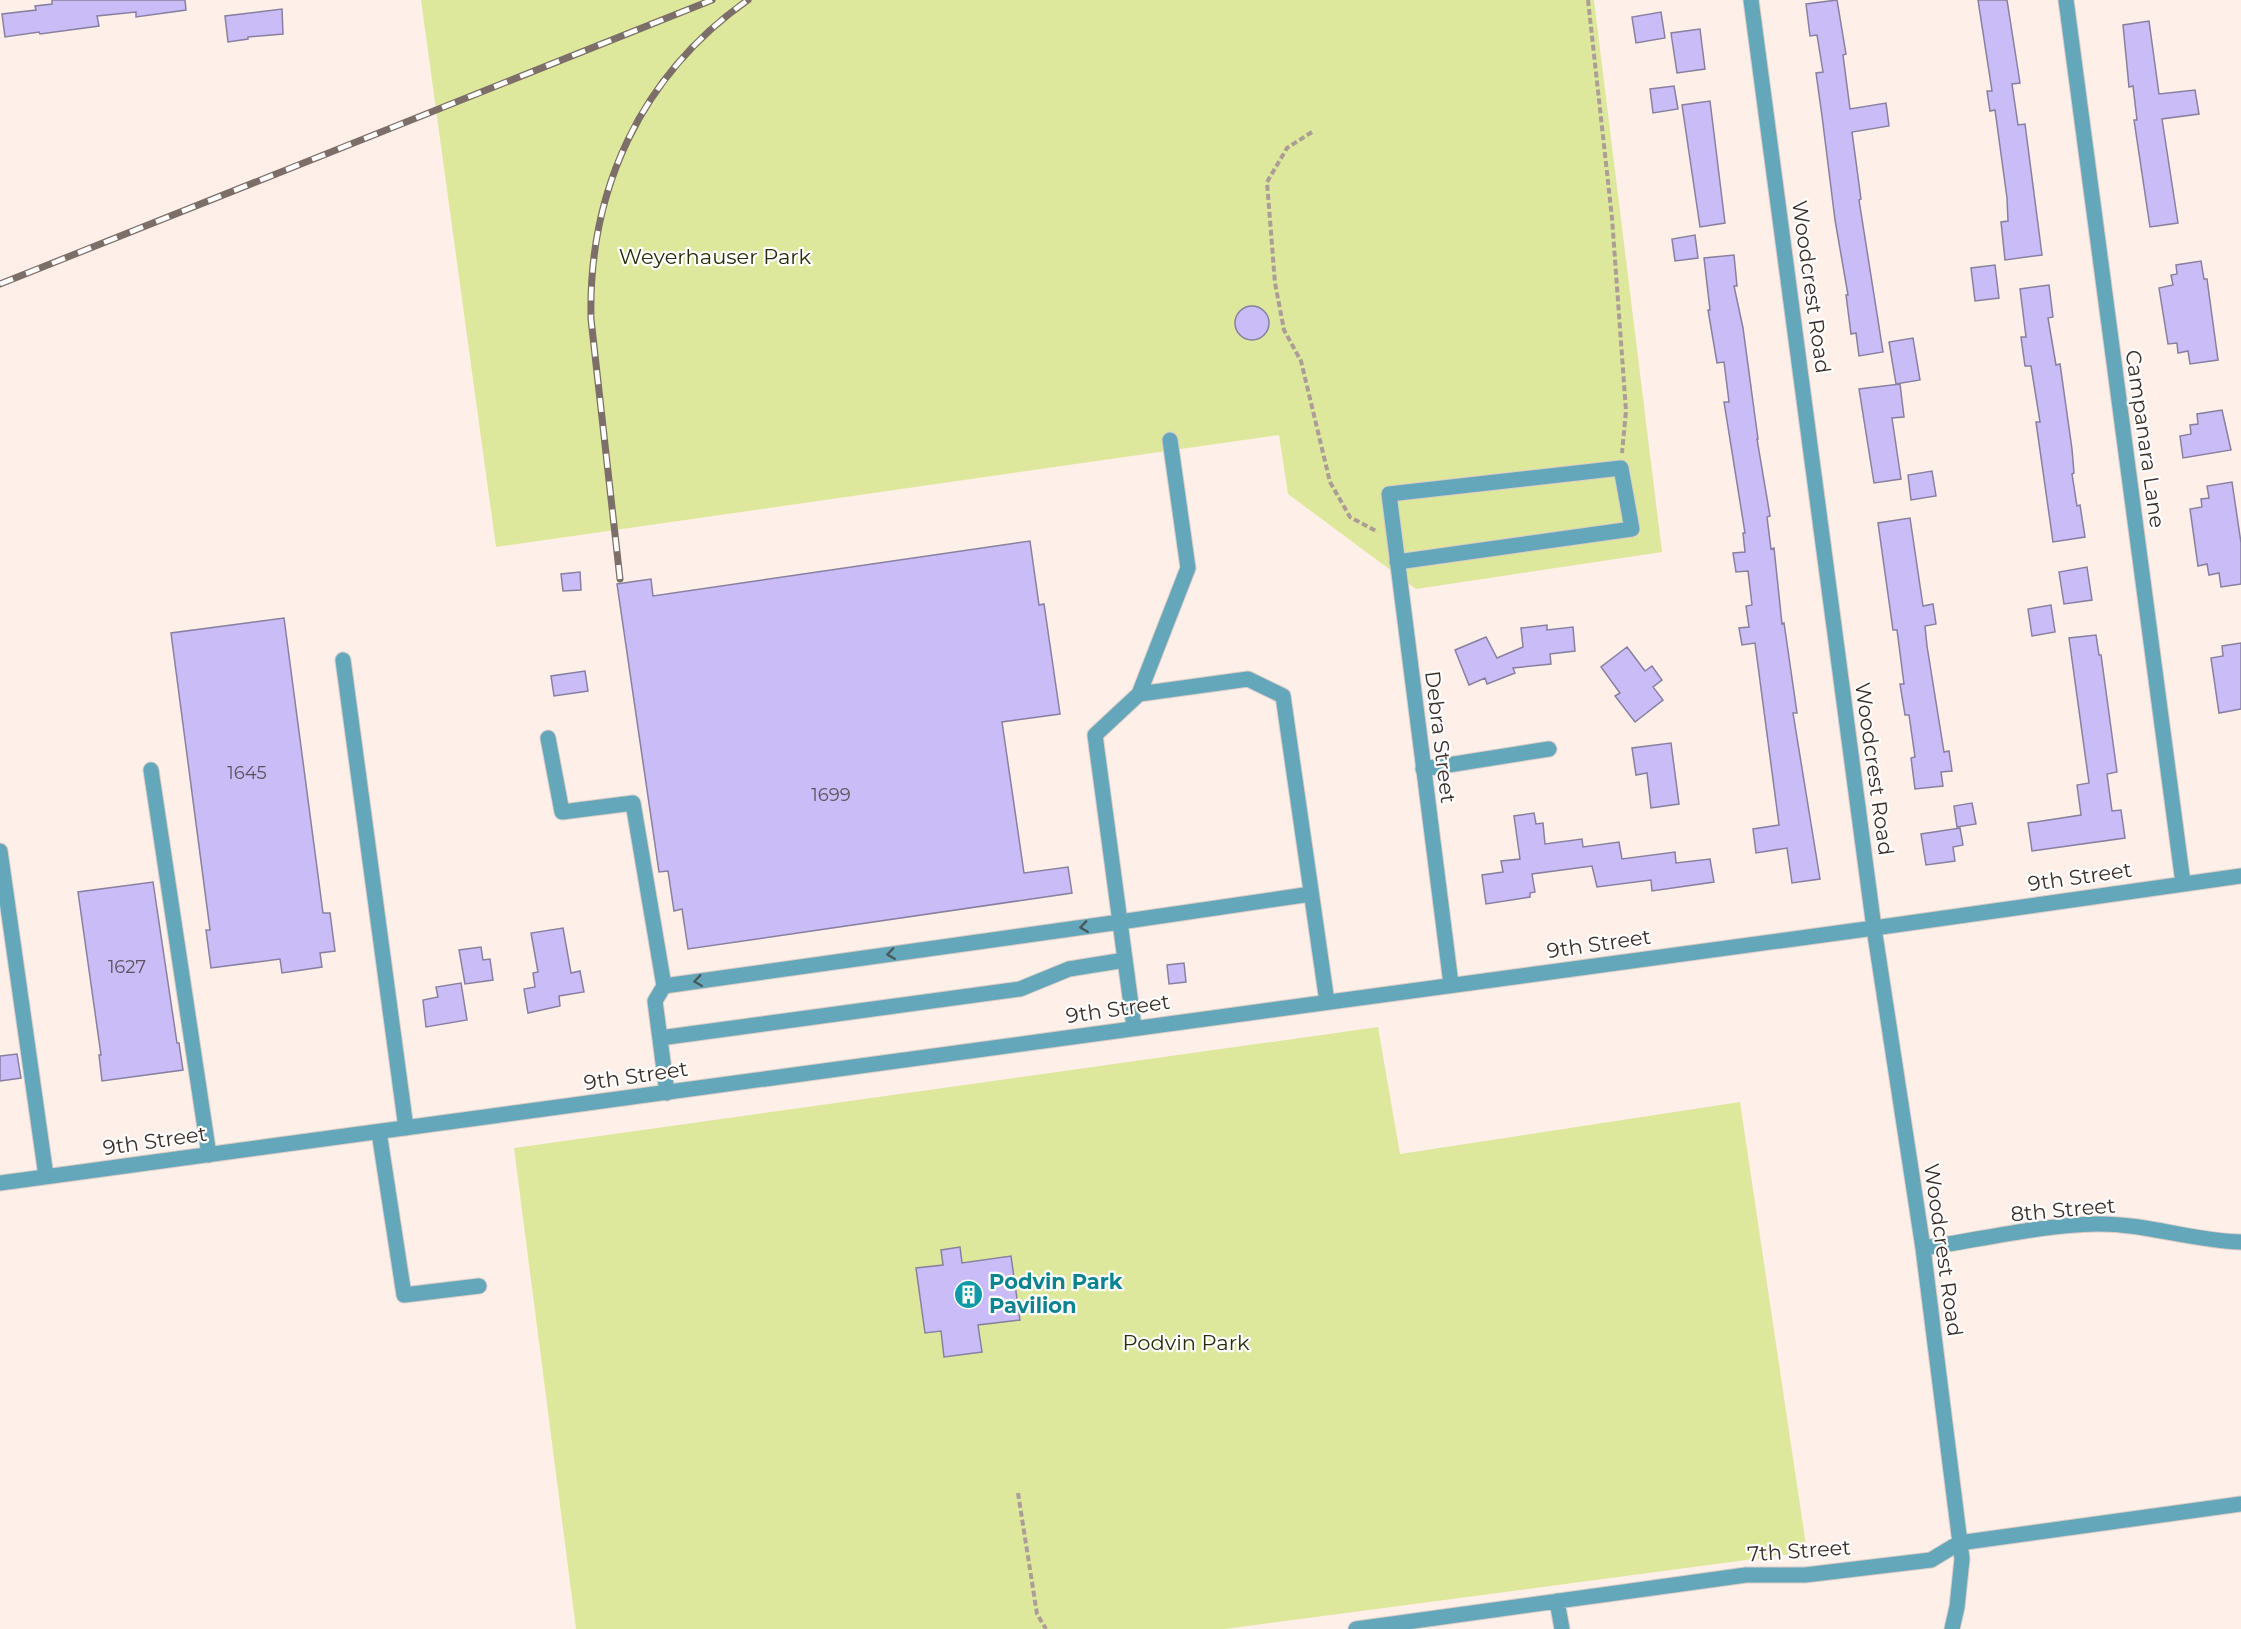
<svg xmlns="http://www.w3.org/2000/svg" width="2241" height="1629" font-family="Montserrat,sans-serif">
  <rect width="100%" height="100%" fill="#feefe9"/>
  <!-- green -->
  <path fill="#dee89c" d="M 421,0 L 1594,0 L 1662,552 L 1416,589 L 1288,494 L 1279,435 L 496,547 Z
    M 1378,1027 L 1400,1154 L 1740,1102 L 1807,1552 L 1225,1629 L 576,1629 L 514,1148 Z"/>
  <!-- building -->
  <path fill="#c9bcf7" stroke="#87819f" stroke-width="1.5" d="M 52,0 L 185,0 L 186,10 L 136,17 L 136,12 L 97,16 L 99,26 L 40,34 L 39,32 L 5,37 L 2,14 L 36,10 L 35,6 L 52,4 Z
    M 1837,0 L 1846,54 L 1843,55 L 1850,109 L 1886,103 L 1889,126 L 1852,132 L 1861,199 L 1859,200 L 1883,352 L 1859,356 L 1856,333 L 1851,334 L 1846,295 L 1848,295 L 1835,220 L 1822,116 L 1816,73 L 1823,72 L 1817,35 L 1810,36 L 1806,4 Z
    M 1978,0 L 2007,0 L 2020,83 L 2012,84 L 2018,125 L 2025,124 L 2042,255 L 2005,260 L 2001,222 L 2008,221 L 2007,198 L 1995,110 L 1990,111 L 1987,91 L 1992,91 Z
    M 282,9 L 283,34 L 248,37 L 248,39 L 228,42 L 225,16 Z
    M 1661,12 L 1665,38 L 1636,43 L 1632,17 Z
    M 2149,21 L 2159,94 L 2195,90 L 2199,114 L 2162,119 L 2178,223 L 2150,227 L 2134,120 L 2137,120 L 2133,86 L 2129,87 L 2123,25 Z
    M 1700,29 L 1705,69 L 1677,73 L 1671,33 Z
    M 1674,86 L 1678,109 L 1653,113 L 1650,89 Z
    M 1710,101 L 1725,223 L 1700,227 L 1682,105 Z
    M 1695,235 L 1698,258 L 1675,261 L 1672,239 Z
    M 1734,255 L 1737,286 L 1734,286 L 1743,328 L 1758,439 L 1757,439 L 1770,516 L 1767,517 L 1771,549 L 1774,548 L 1782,624 L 1784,623 L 1797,713 L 1793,713 L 1820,879 L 1792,883 L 1787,848 L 1756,853 L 1753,829 L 1779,825 L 1755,643 L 1742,645 L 1739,628 L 1749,627 L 1746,606 L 1752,605 L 1748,571 L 1736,572 L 1733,553 L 1745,552 L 1743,533 L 1745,533 L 1724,402 L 1729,402 L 1724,362 L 1717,363 L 1708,310 L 1710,310 L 1704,258 Z
    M 2201,261 L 2204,279 L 2207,279 L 2218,360 L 2190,364 L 2188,351 L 2178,353 L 2177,343 L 2168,344 L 2159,288 L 2173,285 L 2171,275 L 2177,274 L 2176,265 Z
    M 1995,265 L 1999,298 L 1975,301 L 1971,268 Z
    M 2049,285 L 2053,317 L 2048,318 L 2056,365 L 2060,364 L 2072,449 L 2074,473 L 2072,474 L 2077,506 L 2080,505 L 2085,537 L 2053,542 L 2036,422 L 2040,422 L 2031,366 L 2025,366 L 2021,337 L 2026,337 L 2020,289 Z
    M1235 323a17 17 0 1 1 34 0a17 17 0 1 1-34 0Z
    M 1913,338 L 1920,380 L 1896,384 L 1889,342 Z
    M 1900,384 L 1904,417 L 1892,418 L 1901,479 L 1874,483 L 1859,389 Z
    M 2222,410 L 2231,450 L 2183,458 L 2180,436 L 2191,434 L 2190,425 L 2198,424 L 2197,414 Z
    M 1932,471 L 1936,496 L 1911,500 L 1908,475 Z
    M 2232,482 L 2241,543 L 2241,584 L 2221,587 L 2219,573 L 2209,575 L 2207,564 L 2198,566 L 2190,509 L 2202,507 L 2201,499 L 2209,498 L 2207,486 Z
    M 1910,518 L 1923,606 L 1933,604 L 1936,624 L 1925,626 L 1927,646 L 1944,752 L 1949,751 L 1952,771 L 1941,772 L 1943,786 L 1915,789 L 1911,758 L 1915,757 L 1909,715 L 1905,715 L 1900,684 L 1904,684 L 1897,630 L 1893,630 L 1878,523 Z
    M 1030,541 L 1039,605 L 1044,604 L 1060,714 L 1002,722 L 1024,873 L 1068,867 L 1072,893 L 688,949 L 682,909 L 674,911 L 668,871 L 659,872 L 617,584 L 651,579 L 653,596 Z
    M 2087,567 L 2092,600 L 2064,604 L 2059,572 Z
    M 580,572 L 581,590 L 563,591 L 561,574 Z
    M 2051,605 L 2055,632 L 2032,636 L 2028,609 Z
    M 284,618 L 323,913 L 330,913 L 335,951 L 320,953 L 322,967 L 282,973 L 280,959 L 211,968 L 206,930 L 210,930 L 171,633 Z
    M 1547,625 L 1547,630 L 1573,627 L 1575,651 L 1550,654 L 1551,664 L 1513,668 L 1515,673 L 1487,684 L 1485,678 L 1469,685 L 1455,650 L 1486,637 L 1497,658 L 1523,647 L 1521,628 Z
    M 2096,635 L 2099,655 L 2101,655 L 2117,772 L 2107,774 L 2112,811 L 2121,810 L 2125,838 L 2032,851 L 2028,823 L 2081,815 L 2077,785 L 2089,783 L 2069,638 Z
    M 2241,643 L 2241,709 L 2219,713 L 2211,658 L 2223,656 L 2222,646 Z
    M 1627,647 L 1645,671 L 1652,666 L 1662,680 L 1653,687 L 1663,700 L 1635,722 L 1615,696 L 1620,693 L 1601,667 Z
    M 585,671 L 588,691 L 554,696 L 551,676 Z
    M 1671,743 L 1679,804 L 1651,808 L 1647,773 L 1636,775 L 1632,748 Z
    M 1972,803 L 1976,824 L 1957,827 L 1954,806 Z
    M 1534,813 L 1536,824 L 1543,823 L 1545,844 L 1582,839 L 1583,847 L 1619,842 L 1622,859 L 1675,852 L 1676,863 L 1710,859 L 1714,882 L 1652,891 L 1651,880 L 1597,887 L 1592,866 L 1532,874 L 1535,892 L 1530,893 L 1530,897 L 1486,904 L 1482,875 L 1503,872 L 1501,861 L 1520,859 L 1514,816 Z
    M 1960,828 L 1963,845 L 1953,847 L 1955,861 L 1926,865 L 1921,834 Z
    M 153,882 L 177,1043 L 179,1043 L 183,1070 L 102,1081 L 99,1055 L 101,1055 L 78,892 Z
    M 563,928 L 571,973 L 580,971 L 584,992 L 559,996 L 560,1006 L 528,1013 L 524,989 L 535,987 L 533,973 L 538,972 L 531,933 Z
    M 481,947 L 483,960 L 490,959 L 493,980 L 465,984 L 459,950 Z
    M 1184,963 L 1186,982 L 1169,984 L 1167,965 Z
    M 461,983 L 467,1020 L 426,1027 L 423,1000 L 438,997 L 436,987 Z
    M 17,1054 L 21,1078 L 0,1081 L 0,1056 Z
    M 960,1247 L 962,1263 L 1011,1256 L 1020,1320 L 978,1325 L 982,1352 L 944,1357 L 941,1331 L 925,1333 L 916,1268 L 943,1265 L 941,1250 Z"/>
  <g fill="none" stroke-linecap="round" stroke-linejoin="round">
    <defs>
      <path id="minor" d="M 1751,0 L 1874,928 L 1923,1248 L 1962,1559 L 1957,1607 L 1952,1629
        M 2066,0 L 2183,883
        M 1170,440 L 1188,568 L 1139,694 L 1095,735 L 1120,922 L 1311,894
        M 1397,562 L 1632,529 L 1621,468 L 1389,494 C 1409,658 1430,821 1451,984
        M 343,660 L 406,1128
        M 1139,694 L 1248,679 L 1283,696 L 1327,1002
        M 548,738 L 562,812 L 633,803 L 664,986 L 655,1001 L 667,1093
        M 1423,769 L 1549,749
        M 151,770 L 209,1155
        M 0,851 L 46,1176
        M 664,986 L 1120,922 L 1134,1027
        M 660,1038 L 1020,989 L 1069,969 L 1125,960
        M 379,1132 L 404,1295 L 479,1286
        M 0,1183 L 1874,928 L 2241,876
        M 1923,1248 C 1978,1240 2041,1225 2096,1224 C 2145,1223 2192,1241 2241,1242
        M 1557,1601 L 1562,1629
        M 1356,1629 L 1746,1575 L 1805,1575 L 1931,1560 L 1959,1543 L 2241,1504"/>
    </defs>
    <!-- minor casing -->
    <use href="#minor" stroke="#dbccc6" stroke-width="17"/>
    <!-- path -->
    <path stroke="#ac9d97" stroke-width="4" stroke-dasharray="6 3" stroke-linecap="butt" d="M 1588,0 L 1612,218 L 1626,411 L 1622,453
      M 1312,132 L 1287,148 L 1267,182 L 1275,283 L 1284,330 L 1301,361 L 1330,482 L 1350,517 L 1378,532
      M 1018,1493 L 1037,1614 L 1046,1629"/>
    <!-- minor -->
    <use href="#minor" stroke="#64a7ba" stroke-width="15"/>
    <defs>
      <path id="rail" d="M 0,284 L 712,0
        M 620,579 L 591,319 C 588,190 641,75 748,0"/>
    </defs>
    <!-- rail casing -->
    <use href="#rail" stroke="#7c6e68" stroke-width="7"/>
    <!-- rail -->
    <use href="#rail" stroke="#fff" stroke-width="4.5" stroke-dasharray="14" stroke-linecap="butt"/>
  </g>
  <!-- one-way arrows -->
  <defs><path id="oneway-chevron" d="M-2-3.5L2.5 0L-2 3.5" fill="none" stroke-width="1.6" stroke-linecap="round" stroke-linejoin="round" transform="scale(1.5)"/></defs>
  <g stroke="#49585b">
    <use href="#oneway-chevron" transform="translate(1084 927) rotate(172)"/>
    <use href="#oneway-chevron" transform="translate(891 954) rotate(172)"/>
    <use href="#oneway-chevron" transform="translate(698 981) rotate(172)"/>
  </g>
  <!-- icons -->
  <defs>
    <symbol id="building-disc" viewBox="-11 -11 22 22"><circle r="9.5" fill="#0f9aa8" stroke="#fff"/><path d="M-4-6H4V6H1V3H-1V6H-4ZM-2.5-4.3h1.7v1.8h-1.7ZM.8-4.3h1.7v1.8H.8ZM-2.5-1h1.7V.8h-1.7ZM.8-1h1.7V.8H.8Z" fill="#fff"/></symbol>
  </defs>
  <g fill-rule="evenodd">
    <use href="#building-disc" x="952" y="1278" width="33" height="33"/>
  </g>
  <g text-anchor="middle" stroke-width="4.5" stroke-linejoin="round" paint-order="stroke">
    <!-- number labels -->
    <g font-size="18" fill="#5e525c">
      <text x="247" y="779">1645</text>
      <text x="831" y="801">1699</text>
      <text x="127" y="973">1627</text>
    </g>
    <!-- park labels -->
    <g font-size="21" fill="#292c09" stroke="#fff">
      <text x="715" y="264">Weyerhauser Park</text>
      <text x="1186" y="1350">Podvin Park</text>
    </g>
    <!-- street labels -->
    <g font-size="21" fill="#3b2e28" stroke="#fff">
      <text transform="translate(1811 287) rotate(82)" y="7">Woodcrest Road</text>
      <text transform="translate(2145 439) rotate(82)" y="7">Campanara Lane</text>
      <text transform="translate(1440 737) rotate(83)" y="7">Debra Street</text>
      <text transform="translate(1874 769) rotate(82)" y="7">Woodcrest Road</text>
      <text transform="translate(2080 877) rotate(-8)" y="7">9th Street</text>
      <text transform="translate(1599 944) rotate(-8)" y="7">9th Street</text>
      <text transform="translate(1118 1009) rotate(-8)" y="7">9th Street</text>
      <text transform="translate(636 1076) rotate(-8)" y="7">9th Street</text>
      <text transform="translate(155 1141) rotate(-8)" y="7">9th Street</text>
      <text transform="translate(2063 1210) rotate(-5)" y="7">8th Street</text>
      <text transform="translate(1943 1250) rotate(82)" y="7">Woodcrest Road</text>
      <text transform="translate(1799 1551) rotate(-4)" y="7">7th Street</text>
    </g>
    <!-- culture labels -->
    <g font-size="21" font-weight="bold" fill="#0d838f" stroke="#fff" text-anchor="start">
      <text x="989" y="1289">Podvin Park<tspan x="989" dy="24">Pavilion</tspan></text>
    </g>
  </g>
</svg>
